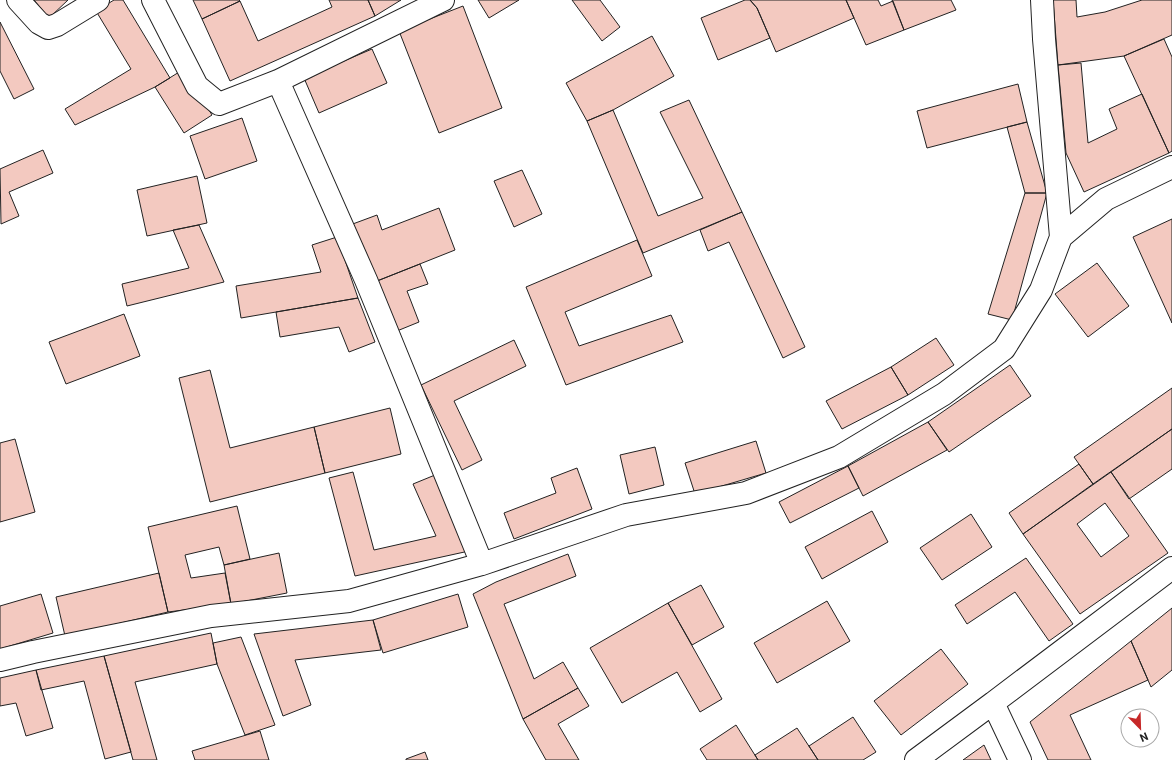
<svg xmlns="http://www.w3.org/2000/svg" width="1172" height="760" font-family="Roboto,sans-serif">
  <rect width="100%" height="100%" fill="#fff"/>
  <!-- building -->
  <path fill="#f3c9c0" stroke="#222" fill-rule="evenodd" d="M 34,0 L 68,0 L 49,18 Z
    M 114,0 L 123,0 L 170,78 L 155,87 L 75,125 L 65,109 L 131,69 L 96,11 Z
    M 193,0 L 239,0 L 240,1 L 202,19 Z
    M 329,0 L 368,0 L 375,16 L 230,81 L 202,19 L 240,1 L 258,41 L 332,7 Z
    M 368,0 L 401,0 L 375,16 Z
    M 478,0 L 519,0 L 489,18 Z
    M 572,0 L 600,0 L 620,27 L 602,41 Z
    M 745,0 L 750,0 L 757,8 L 770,38 L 718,60 L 701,18 Z
    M 750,0 L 846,0 L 854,18 L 776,52 L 757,8 Z
    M 846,0 L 878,0 L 881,6 L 893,1 L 904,30 L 866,45 Z
    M 892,0 L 951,0 L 956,10 L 904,30 Z
    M 1053,0 L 1076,0 L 1077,17 L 1105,12 L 1142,0 L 1172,0 L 1172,35 L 1124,56 L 1058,65 Z
    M 463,6 L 502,108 L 439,133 L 399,31 Z
    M 0,22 L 34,89 L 14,99 L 0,71 Z
    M 652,36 L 674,76 L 613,110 L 587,121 L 566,83 Z
    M 1164,39 L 1172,57 L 1172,151 L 1169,153 L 1124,56 Z
    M 372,49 L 387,83 L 319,113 L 304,78 Z
    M 1081,63 L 1088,143 L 1117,129 L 1109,109 L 1142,94 L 1169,153 L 1084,192 L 1066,153 L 1058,65 Z
    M 184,69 L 212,115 L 184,133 L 155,87 Z
    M 1018,84 L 1027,122 L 927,148 L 917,111 Z
    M 689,100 L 742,212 L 643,253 L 587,121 L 613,110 L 658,216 L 703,198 L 660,112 Z
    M 242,118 L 257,161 L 205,179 L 190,136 Z
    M 1027,122 L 1047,193 L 1025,193 L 1007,127 Z
    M 43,150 L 53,173 L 9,192 L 19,216 L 1,224 L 0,169 Z
    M 522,170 L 542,214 L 514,227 L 494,181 Z
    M 197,176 L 207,223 L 147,236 L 137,190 Z
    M 1025,193 L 1047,193 L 1012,320 L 988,314 Z
    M 439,208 L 455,250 L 372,283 L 350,225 L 377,215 L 382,230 Z
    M 742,212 L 805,347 L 783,358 L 729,242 L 708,251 L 700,230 Z
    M 1172,219 L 1172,323 L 1133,237 Z
    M 199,225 L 224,282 L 127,306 L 122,284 L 189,268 L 173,230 Z
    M 337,237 L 358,298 L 241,318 L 236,286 L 321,272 L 312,245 Z
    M 637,240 L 652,276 L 565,312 L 579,346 L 671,315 L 683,342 L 566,385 L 526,287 Z
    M 1097,263 L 1129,306 L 1088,337 L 1055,294 Z
    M 420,264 L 428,284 L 407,291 L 419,322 L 392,333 L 372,283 Z
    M 358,298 L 375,342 L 349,352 L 339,327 L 280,337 L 276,312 Z
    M 124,314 L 140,356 L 66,384 L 49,342 Z
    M 936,338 L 954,365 L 908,395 L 891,367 Z
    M 514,340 L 526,366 L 454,401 L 482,460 L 462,470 L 421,385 Z
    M 1010,365 L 1031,396 L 949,452 L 928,422 Z
    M 891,367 L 908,395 L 842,429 L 826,401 Z
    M 210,370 L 230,448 L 314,427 L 325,473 L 210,502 L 179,378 Z
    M 1172,388 L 1172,429 L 1093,484 L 1074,457 Z
    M 390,408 L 401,454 L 325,473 L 314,427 Z
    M 928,422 L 947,450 L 863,496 L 848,466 Z
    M 1172,429 L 1172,469 L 1129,499 L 1111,472 Z
    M 15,439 L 35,512 L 0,522 L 0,443 Z
    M 756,441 L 766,473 L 695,494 L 685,463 Z
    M 655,447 L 664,485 L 629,494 L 620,455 Z
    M 1079,464 L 1093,484 L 1023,534 L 1009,513 Z
    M 848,466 L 859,488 L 790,523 L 779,502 Z
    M 577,468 L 592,509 L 514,539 L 504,513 L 556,493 L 551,478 Z
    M 353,472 L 374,550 L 436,536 L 413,484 L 435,475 L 469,551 L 355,576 L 329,478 Z
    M 1111,472 L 1168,553 L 1080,614 L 1023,534 ZM 1105,503 L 1129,536 L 1101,557 L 1077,524 Z
    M 237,506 L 250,559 L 224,565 L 219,547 L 185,555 L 191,578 L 225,573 L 231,604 L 168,612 L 148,527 Z
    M 872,511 L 888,542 L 822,579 L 805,547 Z
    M 971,514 L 992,547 L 942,580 L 920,548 Z
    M 279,553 L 287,593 L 231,604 L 224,565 Z
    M 568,554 L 576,576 L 504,604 L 534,679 L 563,662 L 578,688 L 523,719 L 473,594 L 496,582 Z
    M 1026,558 L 1073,624 L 1049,641 L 1015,592 L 967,624 L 955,605 Z
    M 159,573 L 168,612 L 65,636 L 56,597 Z
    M 701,585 L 724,627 L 692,645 L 668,603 Z
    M 41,594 L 53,633 L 0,649 L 0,606 Z
    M 458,594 L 468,627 L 383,653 L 373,620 Z
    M 827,601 L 850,641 L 777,683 L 754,643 Z
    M 668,603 L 722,699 L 700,712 L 677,672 L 622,703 L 590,648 Z
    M 1172,608 L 1172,670 L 1151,687 L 1131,641 Z
    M 373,620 L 381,650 L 295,660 L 311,705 L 283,716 L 254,634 Z
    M 211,633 L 217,664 L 135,682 L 157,760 L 133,760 L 104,656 Z
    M 241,637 L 275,725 L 245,735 L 217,664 L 213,643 Z
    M 1131,641 L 1148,680 L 1070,715 L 1091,760 L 1048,760 L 1030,722 Z
    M 941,649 L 968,684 L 901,735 L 874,701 Z
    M 104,656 L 131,752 L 105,759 L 84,681 L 41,690 L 36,670 Z
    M 36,670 L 53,728 L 26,736 L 16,703 L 0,706 L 0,678 Z
    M 578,688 L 589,706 L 558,724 L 579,760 L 546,760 L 523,719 Z
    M 853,717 L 876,752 L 863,760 L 818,760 L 809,746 Z
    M 736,725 L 758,760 L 707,760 L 700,749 Z
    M 797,728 L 818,760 L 758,760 L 755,755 Z
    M 260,731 L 269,760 L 195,760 L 192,751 Z
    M 984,745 L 991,760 L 963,760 Z
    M 425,752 L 428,760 L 406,760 L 406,759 Z"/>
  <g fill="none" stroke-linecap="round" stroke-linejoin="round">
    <defs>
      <path id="minor" d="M 18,0 L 39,23 L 48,28 L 57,25 L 98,0
        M 153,0 L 197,86 L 219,104 L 278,81 L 443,0
        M 1042,0 L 1044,39 L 1061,237
        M 278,81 L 366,280 L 482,564
        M 0,660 L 33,652 L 211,616 L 349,601 L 482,564 L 626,515 L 746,493 L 839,457 L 944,394 L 1004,349 L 1041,290 L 1061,237 L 1106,199 L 1172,167
        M 916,760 L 993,703
        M 1020,760 L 993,703 L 1172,568"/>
    </defs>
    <!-- minor casing -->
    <use href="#minor" stroke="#222" stroke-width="24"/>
    <!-- minor -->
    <use href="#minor" stroke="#fff" stroke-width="22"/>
  </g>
  <!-- north arrow -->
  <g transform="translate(1140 728) rotate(157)"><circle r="19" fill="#ffffff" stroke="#a7a7a7"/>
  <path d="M0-3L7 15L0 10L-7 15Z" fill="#c62828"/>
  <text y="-6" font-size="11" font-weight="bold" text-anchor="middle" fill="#222222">N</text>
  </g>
</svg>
